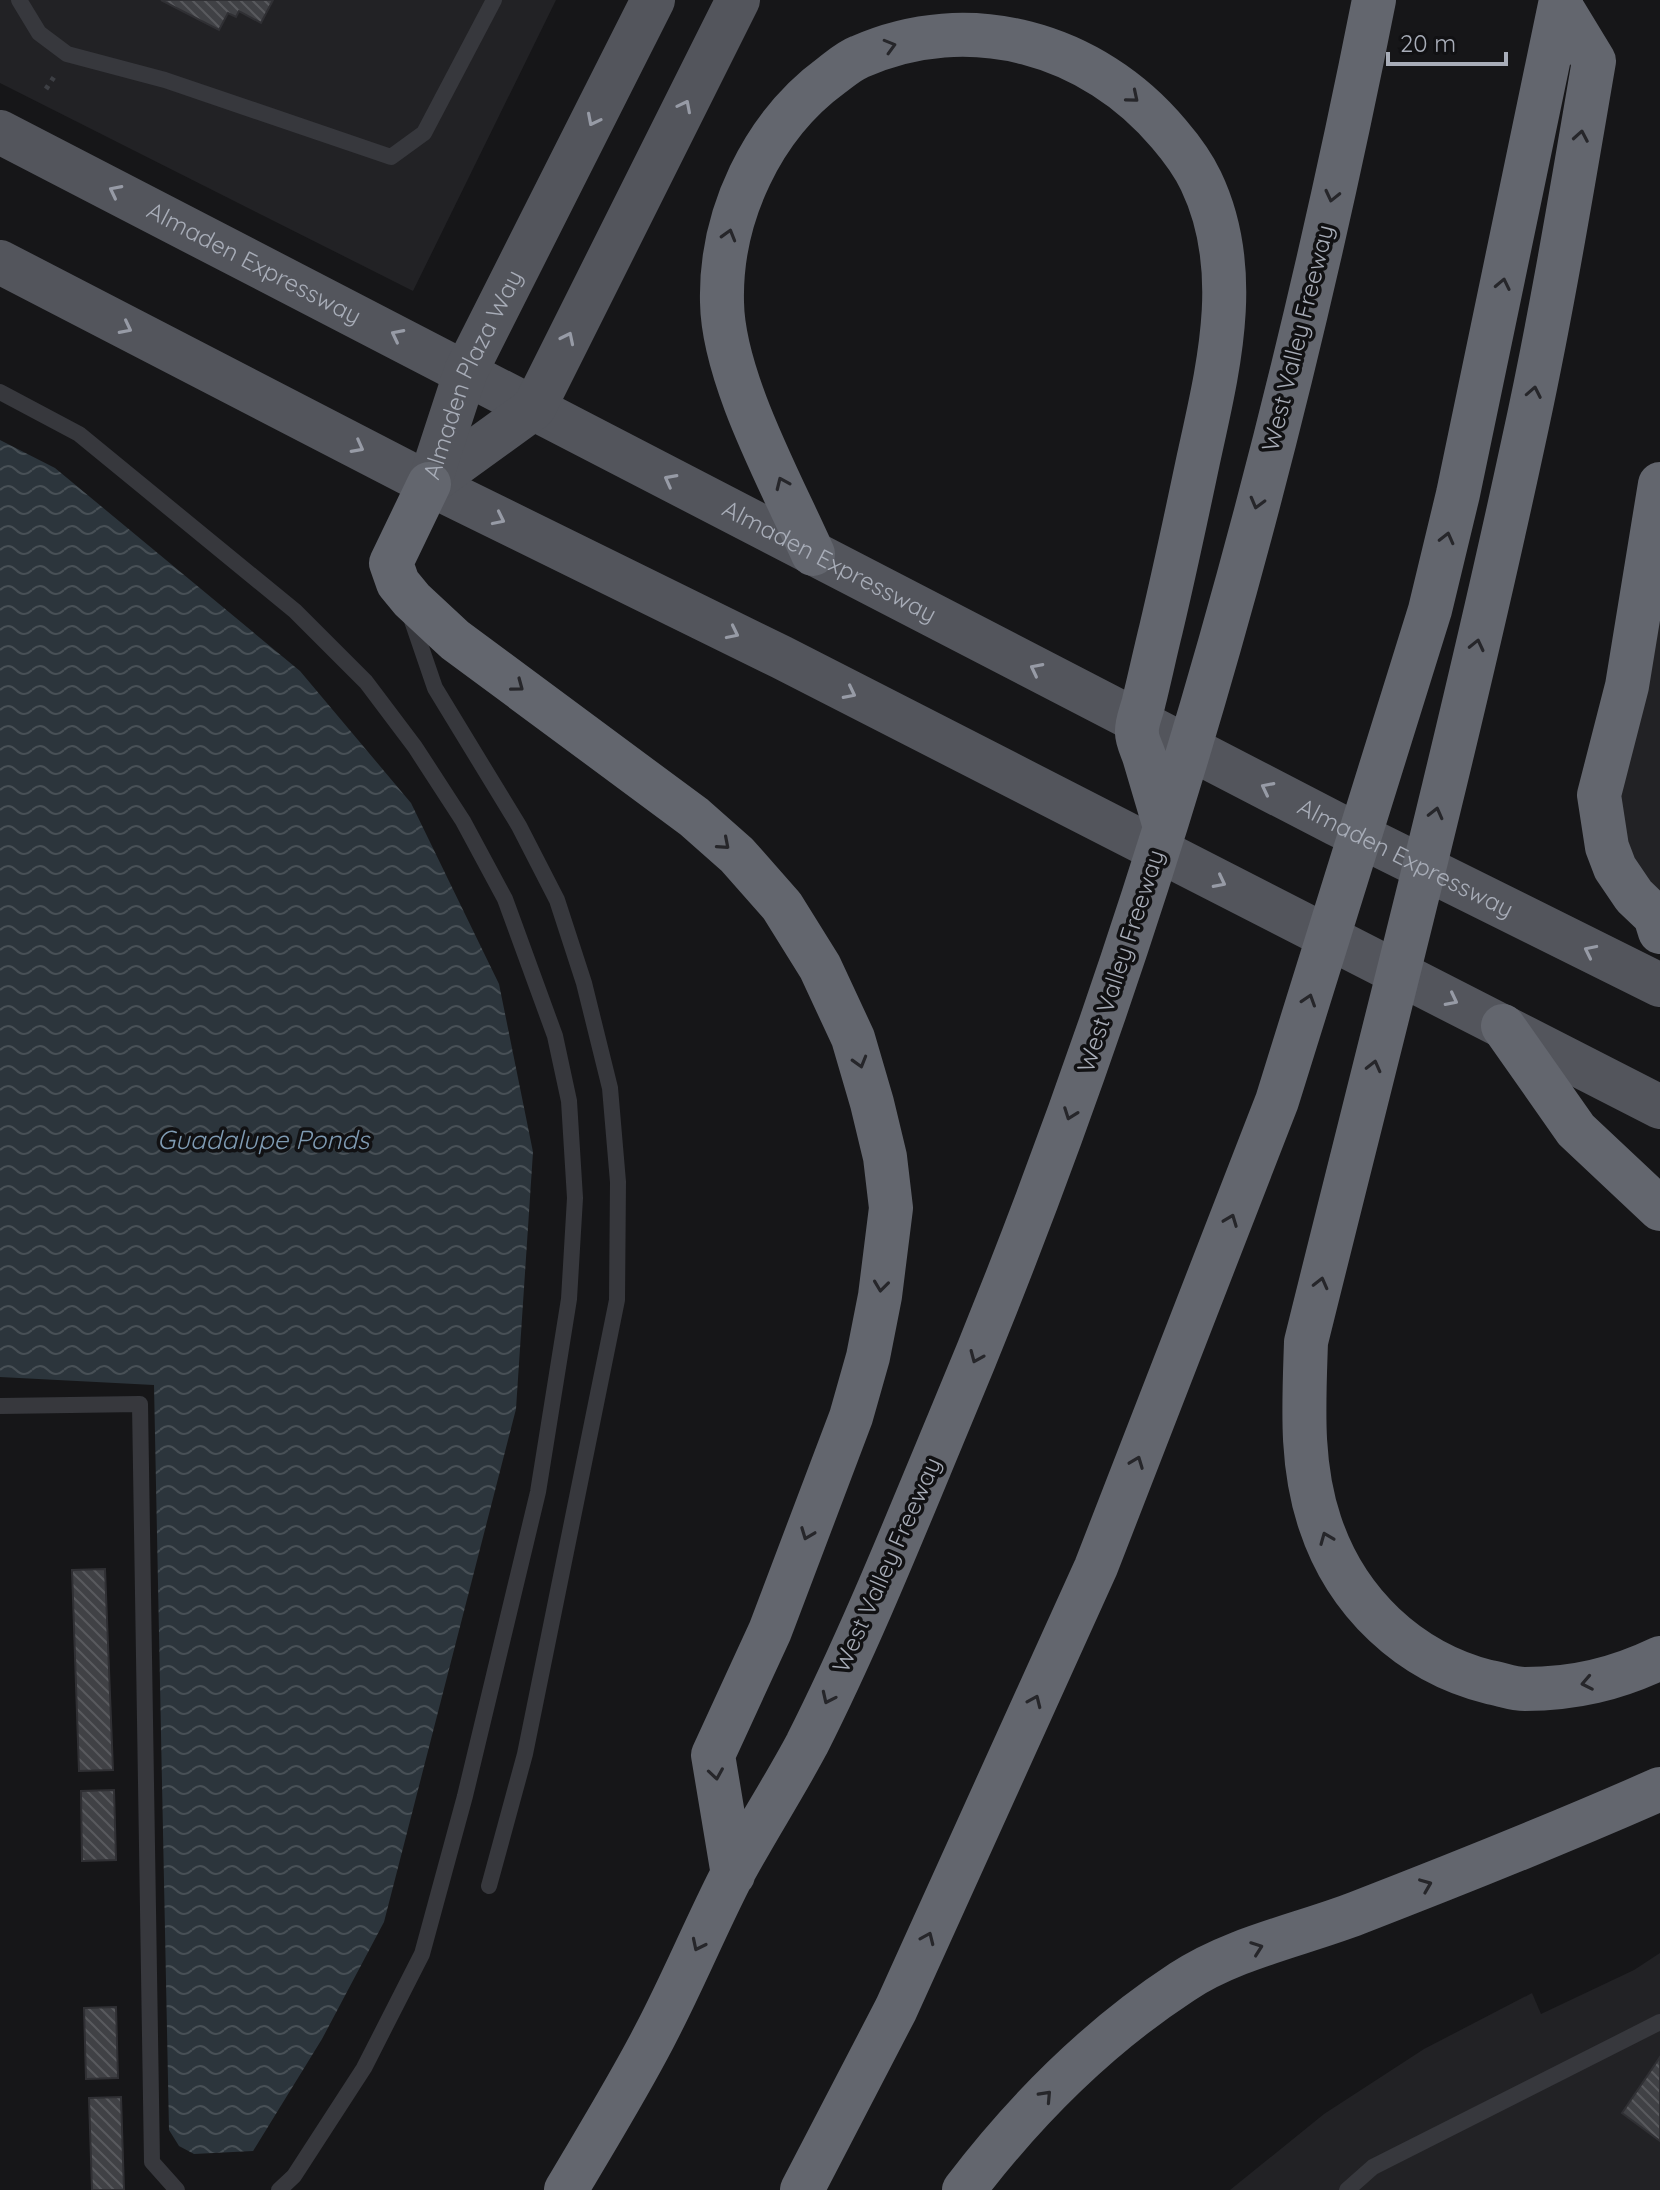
<svg xmlns="http://www.w3.org/2000/svg" width="1660" height="2190" font-family="Quicksand,sans-serif">
  <defs>
    <pattern id="water-waves" width="16" height="10" patternUnits="userSpaceOnUse" patternTransform="scale(2)"><rect width="16" height="10" fill="#2c353c"/><path d="M0 5q4-4 8 0t8 0" fill="none" stroke="#485056"/></pattern>
    <pattern id="building-back-hatch" width="6" height="6" patternUnits="userSpaceOnUse" patternTransform="scale(2)"><rect width="6" height="6" fill="#404145"/><path d="M-1 5l2 2M0 0l6 6M5-1l2 2" fill="none" stroke="#595a5e"/></pattern>
  </defs>
  <rect width="100%" height="100%" fill="#161618"/>
  <!-- built -->
  <path fill="#222225" d="M 0,0 L 556,0 L 413,291 L 0,83 Z
    M 1660,484 L 1660,919 L 1615,868 L 1627,686 Z
    M 1660,1953 L 1660,2190 L 1230,2190 L 1324,2114 L 1424,2049 L 1532,1993 L 1541,2014 L 1634,1970 Z"/>
  <!-- water -->
  <path fill="url(#water-waves)" d="M 0,440 L 55,468 L 300,671 L 411,803 L 499,984 L 533,1152 L 516,1409 L 384,1922 L 322,2039 L 253,2151 L 194,2154 L 179,2146 L 169,2130 L 154,1385 L 0,1377 Z"/>
  <!-- building -->
  <path fill="url(#building-back-hatch)" stroke="#303034" stroke-width="2" d="M 161,0 L 273,0 L 261,23 L 239,11 L 236,17 L 228,13 L 219,30 Z
    M 105,1569 L 113,1770 L 79,1771 L 72,1570 Z
    M 114,1790 L 116,1860 L 82,1861 L 81,1791 Z
    M 116,2007 L 118,2078 L 86,2079 L 84,2008 Z
    M 1660,2057 L 1660,2141 L 1622,2113 Z
    M 121,2097 L 124,2190 L 92,2190 L 89,2098 Z"/>
  <g fill="none" stroke-linecap="round" stroke-linejoin="round">
    <!-- path -->
    <path stroke="#3d3f44" stroke-width="5" stroke-dasharray="4 6" stroke-linecap="butt" d="M 46,89 L 54,77"/>
    <!-- lane -->
    <path stroke="#37383d" stroke-width="16" d="M 19,0 L 39,33 L 67,54 L 165,80 L 391,157 L 424,133 L 494,0
      M 0,392 L 79,434 L 295,611 L 366,682 L 415,747 L 463,821 L 505,899 L 555,1036 L 569,1101 L 575,1198 L 569,1299 L 538,1492 L 465,1796 L 422,1954 L 364,2068 L 294,2176 L 279,2190
      M 410,615 L 435,688 L 519,826 L 557,900 L 584,983 L 610,1088 L 618,1182 L 617,1300 L 525,1754 L 489,1886
      M 0,1406 L 140,1404 L 152,2162 L 177,2190
      M 1347,2190 L 1373,2167 L 1660,2022"/>
    <!-- primary -->
    <g stroke="#53555c" stroke-width="44">
      <path id="s1" d="M 0,132 L 1336,824 L 1660,985"/>
      <path d="M 0,262 L 429,484 L 781,657 L 1660,1107"/>
      <path d="M 429,484 L 534,408 L 738,0"/>
      <path id="s2" d="M 429,484 L 466,371 L 653,0"/>
    </g>
    <!-- highway -->
    <path stroke="#63666e" stroke-width="44" d="M 1560,5 L 1594,61 C 1572,189 1551,317 1523,444 C 1458,745 1380,1043 1306,1342 C 1304,1404 1300,1464 1320,1523 C 1346,1602 1409,1662 1489,1682 C 1501,1684 1513,1689 1525,1689 C 1574,1689 1616,1679 1660,1658
      M 429,484 L 391,563 L 398,583 L 412,600 L 455,640 L 694,817 L 737,855 L 782,906 L 820,967 L 853,1038 L 872,1103 L 885,1157 L 891,1208 L 880,1296 L 868,1357 L 851,1417 L 770,1631 L 713,1755 L 733,1875
      M 1660,484 L 1627,686 L 1599,795 L 1607,847 L 1615,868 L 1634,896 L 1655,916 L 1660,932
      M 813,554 C 782,484 723,378 722,302 C 720,216 762,126 832,75 C 840,69 849,61 859,57 C 969,8 1093,43 1169,134 C 1181,148 1193,164 1201,181 C 1244,271 1218,369 1198,461 C 1186,518 1174,574 1161,629 C 1155,653 1150,677 1144,701 C 1142,711 1136,723 1137,733 C 1137,740 1142,750 1144,756 C 1151,780 1158,804 1165,827
      M 1503,1026 L 1576,1130 L 1660,1209
      M 566,2190 C 596,2139 627,2089 654,2037 C 682,1984 704,1930 731,1877 C 755,1832 783,1789 807,1744 C 860,1639 904,1529 949,1421 C 1141,964 1278,485 1374,0
      M 802,2190 L 896,2009 L 1096,1567 L 1277,1101 L 1430,610 L 1458,494 L 1561,0
      M 964,2190 C 1025,2110 1098,2037 1182,1982 C 1233,1948 1300,1935 1357,1913 C 1458,1874 1560,1833 1660,1789"/>
  </g>
  <!-- one-way arrows -->
  <defs><path id="oneway-chevron" d="M-2-3.5L2.5 0L-2 3.5" fill="none" stroke-width="1.6" stroke-linecap="round" stroke-linejoin="round" transform="scale(2)"/></defs>
  <g stroke="#26262a">
    <use href="#oneway-chevron" transform="translate(890 46) rotate(-16)"/>
    <use href="#oneway-chevron" transform="translate(1133 97) rotate(40)"/>
    <use href="#oneway-chevron" transform="translate(1581 136) rotate(-80)"/>
    <use href="#oneway-chevron" transform="translate(1332 196) rotate(103)"/>
    <use href="#oneway-chevron" transform="translate(729 235) rotate(-74)"/>
    <use href="#oneway-chevron" transform="translate(1503 284) rotate(-78)"/>
    <use href="#oneway-chevron" transform="translate(1534 392) rotate(-79)"/>
    <use href="#oneway-chevron" transform="translate(782 483) rotate(-114)"/>
    <use href="#oneway-chevron" transform="translate(1257 503) rotate(105)"/>
    <use href="#oneway-chevron" transform="translate(1447 538) rotate(-76)"/>
    <use href="#oneway-chevron" transform="translate(1477 645) rotate(-77)"/>
    <use href="#oneway-chevron" transform="translate(518 686) rotate(37)"/>
    <use href="#oneway-chevron" transform="translate(1436 813) rotate(-76)"/>
    <use href="#oneway-chevron" transform="translate(724 844) rotate(41)"/>
    <use href="#oneway-chevron" transform="translate(1309 1000) rotate(-72)"/>
    <use href="#oneway-chevron" transform="translate(860 1062) rotate(74)"/>
    <use href="#oneway-chevron" transform="translate(1374 1066) rotate(-76)"/>
    <use href="#oneway-chevron" transform="translate(1070 1114) rotate(110)"/>
    <use href="#oneway-chevron" transform="translate(1231 1220) rotate(-69)"/>
    <use href="#oneway-chevron" transform="translate(1321 1283) rotate(-76)"/>
    <use href="#oneway-chevron" transform="translate(881 1286) rotate(97)"/>
    <use href="#oneway-chevron" transform="translate(976 1357) rotate(113)"/>
    <use href="#oneway-chevron" transform="translate(1137 1462) rotate(-69)"/>
    <use href="#oneway-chevron" transform="translate(807 1534) rotate(111)"/>
    <use href="#oneway-chevron" transform="translate(1326 1538) rotate(-112)"/>
    <use href="#oneway-chevron" transform="translate(1587 1683) rotate(169)"/>
    <use href="#oneway-chevron" transform="translate(828 1698) rotate(115)"/>
    <use href="#oneway-chevron" transform="translate(1035 1701) rotate(-66)"/>
    <use href="#oneway-chevron" transform="translate(716 1774) rotate(81)"/>
    <use href="#oneway-chevron" transform="translate(1426 1885) rotate(-22)"/>
    <use href="#oneway-chevron" transform="translate(928 1938) rotate(-66)"/>
    <use href="#oneway-chevron" transform="translate(698 1945) rotate(116)"/>
    <use href="#oneway-chevron" transform="translate(1257 1948) rotate(-20)"/>
    <use href="#oneway-chevron" transform="translate(1046 2096) rotate(-47)"/>
  </g>
  <g stroke="#979ba6">
    <use href="#oneway-chevron" transform="translate(685 106) rotate(-63)"/>
    <use href="#oneway-chevron" transform="translate(593 120) rotate(117)"/>
    <use href="#oneway-chevron" transform="translate(115 191) rotate(-153)"/>
    <use href="#oneway-chevron" transform="translate(126 328) rotate(27)"/>
    <use href="#oneway-chevron" transform="translate(397 335) rotate(-153)"/>
    <use href="#oneway-chevron" transform="translate(568 338) rotate(-64)"/>
    <use href="#oneway-chevron" transform="translate(358 447) rotate(28)"/>
    <use href="#oneway-chevron" transform="translate(670 480) rotate(-152)"/>
    <use href="#oneway-chevron" transform="translate(499 519) rotate(26)"/>
    <use href="#oneway-chevron" transform="translate(733 633) rotate(26)"/>
    <use href="#oneway-chevron" transform="translate(1036 669) rotate(-153)"/>
    <use href="#oneway-chevron" transform="translate(850 693) rotate(27)"/>
    <use href="#oneway-chevron" transform="translate(1267 788) rotate(-153)"/>
    <use href="#oneway-chevron" transform="translate(1220 882) rotate(27)"/>
    <use href="#oneway-chevron" transform="translate(1590 951) rotate(-154)"/>
    <use href="#oneway-chevron" transform="translate(1452 1000) rotate(27)"/>
  </g>
  <g text-anchor="middle" stroke-width="7" stroke-linejoin="round" paint-order="stroke">
    <!-- street labels -->
    <g font-size="24" fill="#a8adb8" stroke="#111113">
      <text dy="8" stroke="none"><textPath href="#s1" startOffset="286">Almaden Expressway</textPath></text>
      <text transform="translate(1298 338) rotate(-76)" y="8">West Valley Freeway</text>
      <text dy="8" stroke="none"><textPath href="#s2" startOffset="118">Almaden Plaza Way</textPath></text>
      <text dy="8" stroke="none"><textPath href="#s1" startOffset="934">Almaden Expressway</textPath></text>
      <text dy="8" stroke="none"><textPath href="#s1" startOffset="1582">Almaden Expressway</textPath></text>
      <text transform="translate(1121 961) rotate(-72)" y="8">West Valley Freeway</text>
      <text transform="translate(887 1565) rotate(-66)" y="8">West Valley Freeway</text>
    </g>
    <!-- water labels -->
    <g font-size="26" font-style="italic" fill="#7f9bb3" stroke="#111113">
      <text x="263" y="1149">Guadalupe Ponds</text>
    </g>
  </g>
  <!-- scale -->
  <path d="M1388 52v12h118v-12" fill="none" stroke="#a8adb8" stroke-width="4"/>
  <text x="1400" y="52" font-size="24" fill="#a8adb8" stroke="#111113" stroke-width="6" paint-order="stroke">20 m</text>
</svg>
